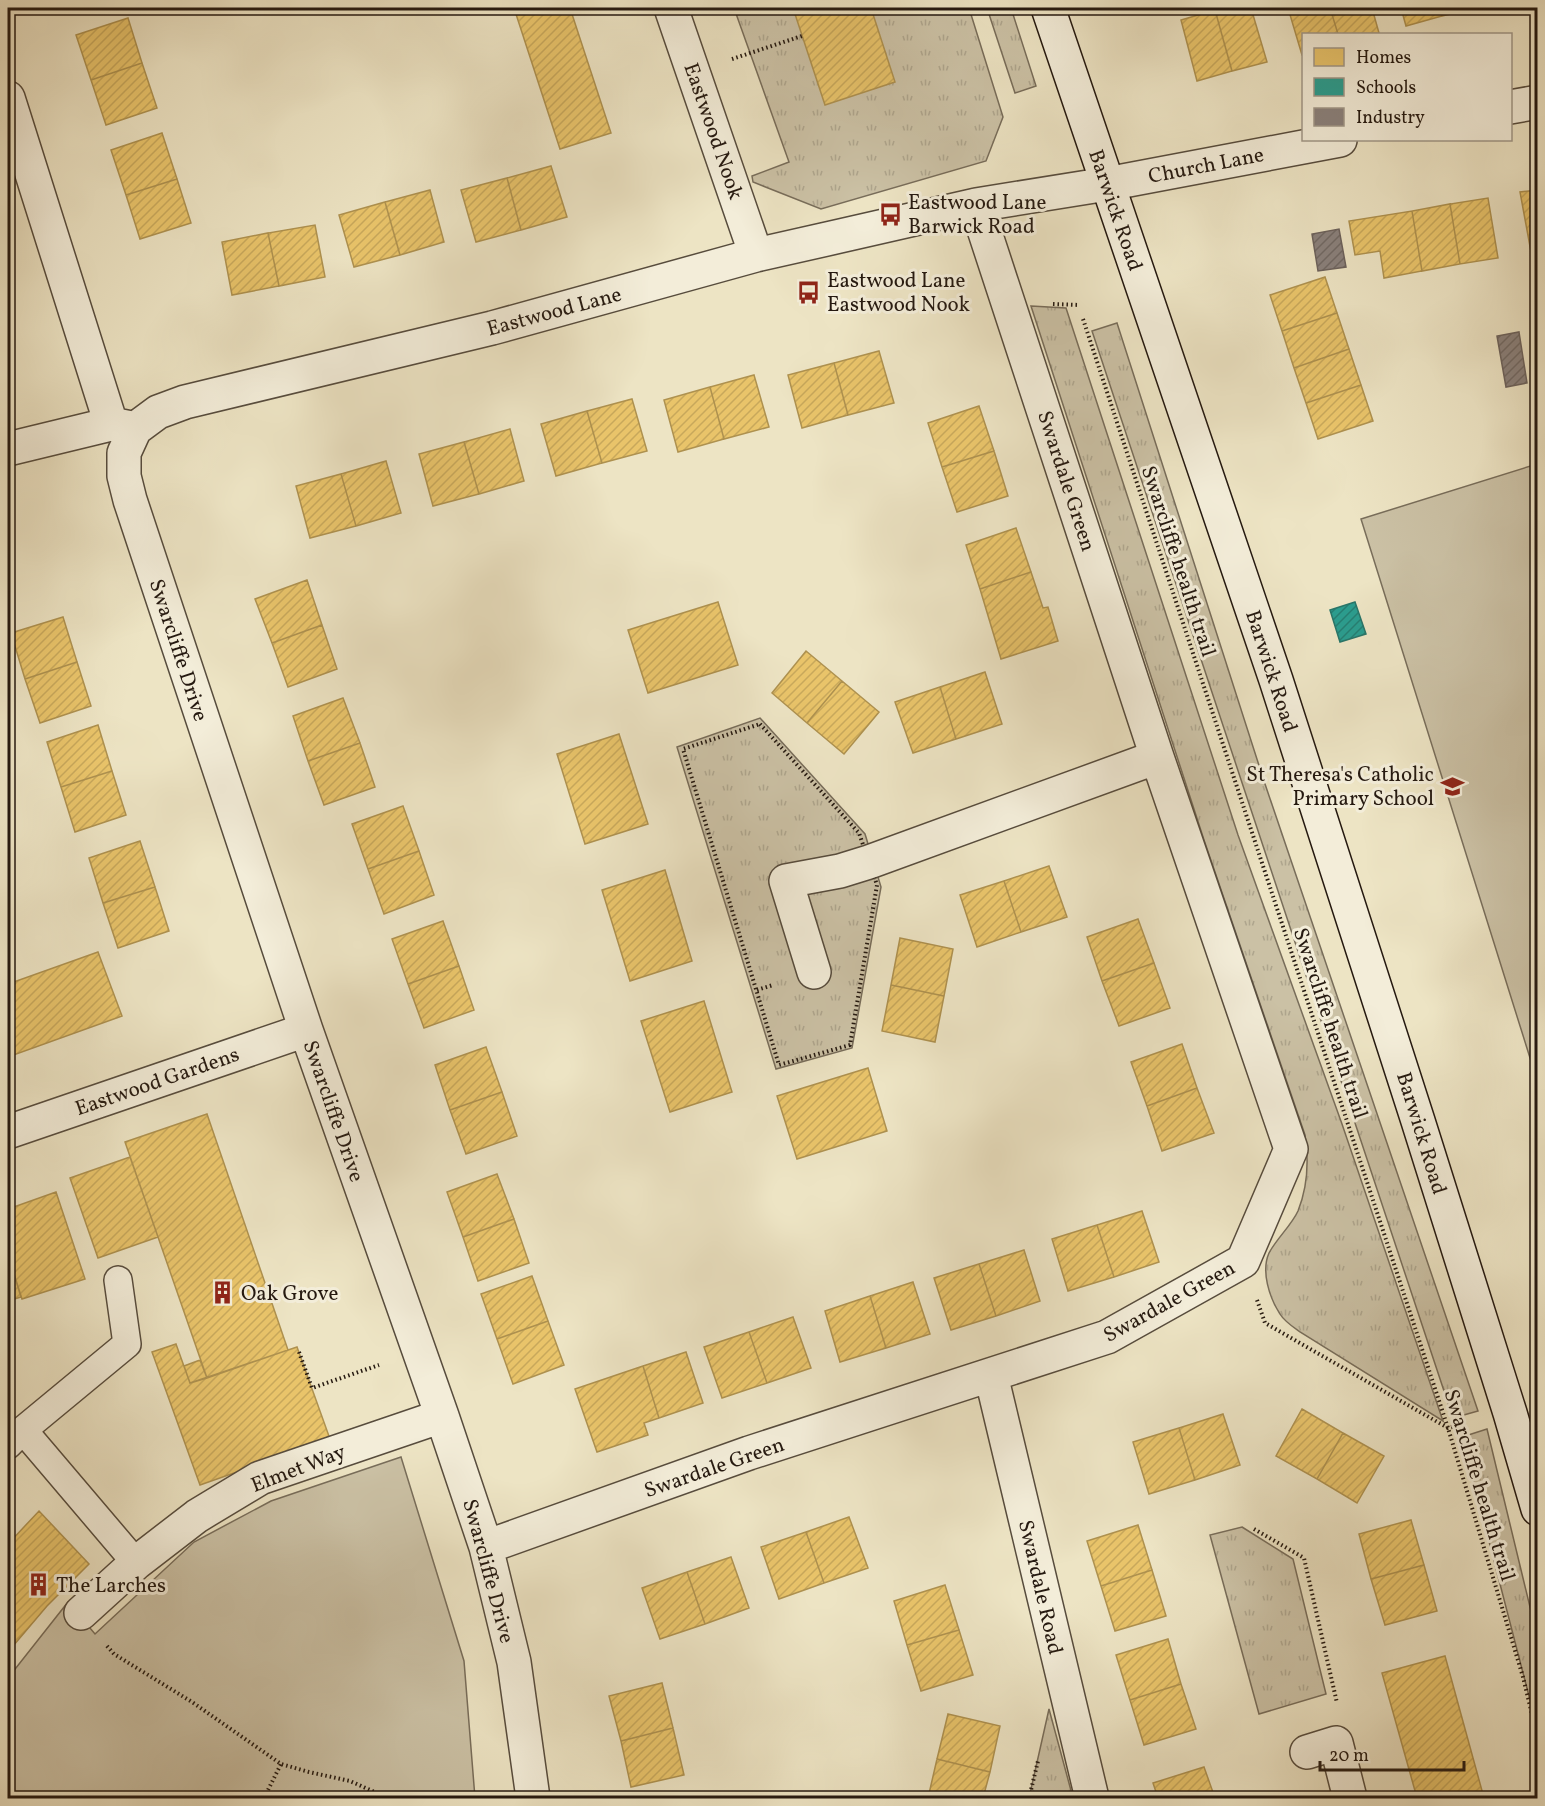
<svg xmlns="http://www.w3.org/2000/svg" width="1545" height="1806" font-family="Vollkorn,serif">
  <defs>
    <pattern id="grass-tufts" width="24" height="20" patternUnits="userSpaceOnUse" patternTransform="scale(1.5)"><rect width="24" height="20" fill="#cbc1a5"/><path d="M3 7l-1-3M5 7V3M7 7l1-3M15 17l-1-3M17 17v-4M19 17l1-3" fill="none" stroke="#aea58d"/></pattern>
    <pattern id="homes-hatch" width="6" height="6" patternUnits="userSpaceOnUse" patternTransform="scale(1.5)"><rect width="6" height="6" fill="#e9c46a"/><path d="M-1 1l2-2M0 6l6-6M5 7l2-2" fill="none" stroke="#c8a85b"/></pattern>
    <pattern id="schools-hatch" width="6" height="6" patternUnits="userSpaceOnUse" patternTransform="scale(1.5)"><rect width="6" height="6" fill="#2a9d8f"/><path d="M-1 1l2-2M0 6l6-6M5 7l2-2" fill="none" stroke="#247f73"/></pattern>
    <pattern id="industry-hatch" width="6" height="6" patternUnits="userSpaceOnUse" patternTransform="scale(1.5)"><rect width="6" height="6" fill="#8a817c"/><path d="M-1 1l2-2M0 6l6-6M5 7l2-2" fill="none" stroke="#716964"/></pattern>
  </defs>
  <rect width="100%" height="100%" fill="#ede4c4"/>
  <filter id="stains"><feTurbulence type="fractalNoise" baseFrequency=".00333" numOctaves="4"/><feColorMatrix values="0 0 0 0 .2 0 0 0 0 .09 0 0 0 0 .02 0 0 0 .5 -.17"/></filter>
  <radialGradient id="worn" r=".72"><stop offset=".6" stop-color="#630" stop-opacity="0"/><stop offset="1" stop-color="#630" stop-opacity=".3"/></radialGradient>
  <!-- grass -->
  <path fill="url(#grass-tufts)" stroke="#786d5a" stroke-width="1.5" d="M 734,8 L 969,8 L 1003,117 L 986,161 L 821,209 L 753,182 L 752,176 L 789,162 Z
    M 987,8 L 1011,8 L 1036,86 L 1015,93 Z
    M 1031,306 L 1066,308 L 1238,835 L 1342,1124 L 1443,1421 L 1300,1332 C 1293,1327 1284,1321 1280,1314 C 1269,1297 1261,1271 1269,1253 C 1277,1238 1291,1226 1298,1211 C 1308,1186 1309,1161 1305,1135 L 1204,840 Z
    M 1117,323 L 1264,781 L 1478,1411 L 1453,1418 L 1092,331 Z
    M 760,718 L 865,834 L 881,887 L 852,1048 L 776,1069 L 677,747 Z
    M 1487,1429 L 1537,1636 L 1537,1727 L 1462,1437 Z
    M 1242,1527 L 1293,1559 L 1326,1694 L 1259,1714 L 1210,1535 Z
    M 1049,1709 L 1073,1798 L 1029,1798 Z"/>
  <!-- park -->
  <path fill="#cbc1a5" stroke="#786d5a" stroke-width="1.5" d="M 1537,464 L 1538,1059 L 1531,1061 L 1361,519 Z
    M 401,1457 L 464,1661 L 475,1798 L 8,1798 L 8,1678 L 68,1602 L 95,1634 L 194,1542 L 271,1501 Z"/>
  <!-- homes -->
  <path fill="url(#homes-hatch)" stroke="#ae914f" stroke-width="1.5" d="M 514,8 L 570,8 L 611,133 L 560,149 Z
    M 793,8 L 871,8 L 895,82 L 825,105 Z
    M 1225,8 L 1251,8 L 1267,62 L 1232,71 L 1215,10 Z
    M 1288,8 L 1330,8 L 1338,34 L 1304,34 L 1304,55 L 1302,55 Z
    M 1330,8 L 1372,8 L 1379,33 L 1338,34 Z
    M 1401,8 L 1440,8 L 1442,16 L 1406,26 Z
    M 1440,8 L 1474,8 L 1442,16 Z
    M 1215,10 L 1232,71 L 1197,81 L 1181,20 Z
    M 128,18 L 142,63 L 91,80 L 76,35 Z
    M 142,63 L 157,108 L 106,125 L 91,80 Z
    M 162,133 L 177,179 L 126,195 L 111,150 Z
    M 551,166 L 567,217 L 521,230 L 507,178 Z
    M 507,178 L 521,230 L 476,242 L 461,190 Z
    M 177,179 L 191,223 L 140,239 L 126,195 Z
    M 430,190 L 444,242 L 400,255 L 385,202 Z
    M 1538,190 L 1538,251 L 1531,252 L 1520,192 Z
    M 1488,198 L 1498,258 L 1460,264 L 1450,204 Z
    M 385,202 L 400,255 L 354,267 L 339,215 Z
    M 1450,204 L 1460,264 L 1422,271 L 1412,211 Z
    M 1412,211 L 1422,271 L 1384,278 L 1380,251 L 1355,255 L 1349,221 Z
    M 315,225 L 325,277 L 279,286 L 268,233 Z
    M 268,233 L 279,286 L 232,295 L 222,242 Z
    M 1325,277 L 1337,313 L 1282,331 L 1270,295 Z
    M 1337,313 L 1349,349 L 1294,368 L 1282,331 Z
    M 1349,349 L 1361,385 L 1306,403 L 1294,368 Z
    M 879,351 L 894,403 L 848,415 L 834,363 Z
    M 834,363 L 848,415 L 802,428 L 788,375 Z
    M 754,375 L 769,427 L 724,439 L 710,387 Z
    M 1361,385 L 1373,421 L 1318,439 L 1306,403 Z
    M 710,387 L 724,439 L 678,452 L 664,400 Z
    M 632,399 L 647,451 L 602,463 L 587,411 Z
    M 979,406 L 994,451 L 942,467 L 928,423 Z
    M 587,411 L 602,463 L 556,476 L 541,424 Z
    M 510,429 L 524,481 L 479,494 L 464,442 Z
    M 464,442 L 479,494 L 433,506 L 419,454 Z
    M 994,451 L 1008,496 L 957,512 L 942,467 Z
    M 386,461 L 401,513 L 356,526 L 341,474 Z
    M 341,474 L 356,526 L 310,538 L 296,486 Z
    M 1016,528 L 1031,572 L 980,589 L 966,545 Z
    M 1031,572 L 1043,608 L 1048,607 L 1058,641 L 1001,659 L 980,589 Z
    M 307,580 L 322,625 L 272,643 L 255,599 Z
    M 718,602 L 738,665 L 648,693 L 628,630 Z
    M 63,617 L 77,662 L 25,679 L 11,633 Z
    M 322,625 L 337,669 L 288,687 L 272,643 Z
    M 806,651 L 842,681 L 807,723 L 772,693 Z
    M 77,662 L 91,706 L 40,723 L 25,679 Z
    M 985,672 L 1002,724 L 956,739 L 940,687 Z
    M 842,681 L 879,712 L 844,754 L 807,723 Z
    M 940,687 L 956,739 L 913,753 L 895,702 Z
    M 343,698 L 360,743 L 308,761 L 293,716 Z
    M 98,725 L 112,771 L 61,787 L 47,742 Z
    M 619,734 L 648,824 L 585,844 L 557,754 Z
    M 360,743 L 375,787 L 324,805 L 308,761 Z
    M 112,771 L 126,815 L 75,832 L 61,787 Z
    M 403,806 L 419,851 L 368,869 L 352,824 Z
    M 140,841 L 155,887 L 103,903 L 89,858 Z
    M 419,851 L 434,895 L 384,914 L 368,869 Z
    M 1049,866 L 1067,917 L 1021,932 L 1004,881 Z
    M 665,870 L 692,961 L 630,981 L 602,890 Z
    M 1004,881 L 1021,932 L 977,947 L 960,895 Z
    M 155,887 L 169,931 L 118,948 L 103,903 Z
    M 1138,919 L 1154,963 L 1102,981 L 1087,937 Z
    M 443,921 L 459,966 L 408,984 L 392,939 Z
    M 900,938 L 953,949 L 944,996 L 891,985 Z
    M 98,952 L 122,1016 L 8,1057 L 8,984 Z
    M 1154,963 L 1170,1008 L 1119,1026 L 1102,981 Z
    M 459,966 L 474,1010 L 424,1028 L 408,984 Z
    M 891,985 L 944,996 L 935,1042 L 882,1031 Z
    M 704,1001 L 732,1092 L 670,1112 L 641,1021 Z
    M 1182,1044 L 1197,1088 L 1147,1106 L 1131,1062 Z
    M 486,1047 L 502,1092 L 450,1110 L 435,1065 Z
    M 868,1068 L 887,1131 L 797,1159 L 777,1096 Z
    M 1197,1088 L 1214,1133 L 1162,1151 L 1147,1106 Z
    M 502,1092 L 517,1136 L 466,1154 L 450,1110 Z
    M 207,1114 L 288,1350 L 207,1378 L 125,1142 Z
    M 130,1157 L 158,1237 L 98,1258 L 70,1178 Z
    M 497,1174 L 514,1219 L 463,1237 L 447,1192 Z
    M 56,1192 L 85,1279 L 22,1299 L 8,1255 L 8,1209 Z
    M 1142,1211 L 1159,1262 L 1114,1277 L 1097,1225 Z
    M 514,1219 L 529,1263 L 478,1281 L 463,1237 Z
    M 1097,1225 L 1114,1277 L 1068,1291 L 1052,1239 Z
    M 1024,1250 L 1040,1301 L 996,1316 L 979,1264 Z
    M 8,1255 L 21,1297 L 8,1301 Z
    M 979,1264 L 996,1316 L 951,1330 L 934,1278 Z
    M 532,1276 L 548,1321 L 497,1339 L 481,1294 Z
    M 913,1282 L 930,1334 L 886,1348 L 870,1296 Z
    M 870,1296 L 886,1348 L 840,1362 L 825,1311 Z
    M 793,1317 L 811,1368 L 767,1383 L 749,1332 Z
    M 548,1321 L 564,1365 L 513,1384 L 497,1339 Z
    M 749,1332 L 767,1383 L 722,1398 L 704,1347 Z
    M 176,1344 L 190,1383 L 297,1347 L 330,1439 L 200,1485 L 152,1352 Z
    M 686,1352 L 703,1403 L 659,1418 L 643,1366 Z
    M 200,1360 L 207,1378 L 190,1383 L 184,1366 Z
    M 643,1366 L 659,1418 L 644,1423 L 648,1435 L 597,1452 L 575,1389 Z
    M 1302,1409 L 1343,1433 L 1317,1479 L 1276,1456 Z
    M 1223,1414 L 1240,1465 L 1195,1480 L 1179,1428 Z
    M 1179,1428 L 1195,1480 L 1149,1494 L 1133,1442 Z
    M 1343,1433 L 1384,1456 L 1357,1503 L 1317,1479 Z
    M 39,1511 L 89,1564 L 47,1606 L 8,1652 L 8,1544 Z
    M 849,1517 L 868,1568 L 824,1583 L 806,1532 Z
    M 1411,1520 L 1424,1565 L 1371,1579 L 1359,1534 Z
    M 1138,1525 L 1152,1570 L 1101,1586 L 1087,1541 Z
    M 806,1532 L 824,1583 L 779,1599 L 761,1547 Z
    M 731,1557 L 749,1608 L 705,1624 L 687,1572 Z
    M 1424,1565 L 1437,1611 L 1385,1625 L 1371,1579 Z
    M 1152,1570 L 1166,1616 L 1115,1631 L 1101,1586 Z
    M 687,1572 L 705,1624 L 660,1639 L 642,1588 Z
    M 945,1585 L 959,1630 L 907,1645 L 894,1601 Z
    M 959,1630 L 973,1675 L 921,1691 L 907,1645 Z
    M 1168,1639 L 1181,1684 L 1130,1700 L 1116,1655 Z
    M 1445,1656 L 1484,1798 L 1417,1798 L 1382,1673 Z
    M 662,1683 L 673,1728 L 621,1741 L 609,1696 Z
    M 1181,1684 L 1196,1729 L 1144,1745 L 1130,1700 Z
    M 948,1714 L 1000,1726 L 990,1772 L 937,1759 Z
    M 673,1728 L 684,1775 L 631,1787 L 621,1741 Z
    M 937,1759 L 990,1772 L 983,1798 L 928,1798 Z
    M 1204,1767 L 1215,1798 L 1158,1798 L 1153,1783 Z"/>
  <!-- schools -->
  <path fill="url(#schools-hatch)" stroke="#287569" stroke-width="1.5" d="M 1355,602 L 1366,634 L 1340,642 L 1330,610 Z"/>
  <!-- industry -->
  <path fill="url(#industry-hatch)" stroke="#6c625c" stroke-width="1.5" d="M 1339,229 L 1346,267 L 1318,271 L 1312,234 Z
    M 1519,332 L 1527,383 L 1506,387 L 1497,336 Z"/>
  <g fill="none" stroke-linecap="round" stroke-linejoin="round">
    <defs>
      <path id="lane" d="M 23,1430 L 136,1563
        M 8,1445 L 23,1430 L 127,1344 L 118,1280"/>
      <path id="street" d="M 671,8 L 756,255
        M 8,98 L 111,424
        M 1510,107 L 1538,102
        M 8,449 L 111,424 L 131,428
        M 814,972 L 786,881 L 840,871 L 869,862 L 1157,757
        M 8,1132 L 306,1030
        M 991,1375 L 1092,1798
        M 486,1547 L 749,1453 L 1107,1337 L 1243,1261 L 1291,1149 L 1157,757 L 976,205
        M 81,1613 L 136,1563 L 197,1516 L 260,1478 L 442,1416
        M 1307,1752 L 1336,1743 L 1350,1798
        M 533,1798 L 514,1662 L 486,1547 L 442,1416 L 306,1030 L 130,500 L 124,476 L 124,453 L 135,429 L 158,412 L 185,402 L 492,328 L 756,255 L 840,236 L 976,205 L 1107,184 L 1340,140"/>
      <path id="secondary" d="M 1048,8 L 1276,680 L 1418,1121 L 1510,1413 L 1538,1509"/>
    </defs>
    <!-- lane casing -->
    <use href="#lane" stroke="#574c3d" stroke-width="30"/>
    <!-- street casing -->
    <use href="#street" stroke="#574c3d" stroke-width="36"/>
    <!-- secondary casing -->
    <use href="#secondary" stroke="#251910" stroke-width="36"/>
    <!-- path -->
    <path stroke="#251910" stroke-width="4" stroke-dasharray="1.5 3" stroke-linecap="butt" d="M 732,59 L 802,36
      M 1053,304 L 1079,305
      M 1083,319 L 1448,1428 L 1523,1677 L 1538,1739
      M 760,724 L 859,833 L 877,885 L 850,1045 L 779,1065 L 683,749 Z
      M 757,990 L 773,985
      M 1257,1300 L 1265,1323 L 1448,1428 L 1468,1423
      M 299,1352 L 312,1388 L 379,1365
      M 1254,1529 L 1304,1558 L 1337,1703
      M 107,1646 L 114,1654 L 192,1702 L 281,1764 L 309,1772 L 350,1781 L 388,1798
      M 264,1798 L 281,1764
      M 1029,1798 L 1038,1761"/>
    <!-- lane -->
    <use href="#lane" stroke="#f3edd9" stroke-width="27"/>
    <!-- street -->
    <use href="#street" stroke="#f3edd9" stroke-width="33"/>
    <!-- secondary -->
    <use href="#secondary" stroke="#f3edd9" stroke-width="33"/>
  </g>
  <!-- icons -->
  <defs>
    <symbol id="bus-bare" viewBox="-9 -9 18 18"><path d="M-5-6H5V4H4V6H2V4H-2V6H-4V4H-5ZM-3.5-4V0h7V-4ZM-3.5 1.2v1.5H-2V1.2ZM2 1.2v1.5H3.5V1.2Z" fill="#8f2418" stroke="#f3edd9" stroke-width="2.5" paint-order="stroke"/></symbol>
    <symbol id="school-bare" viewBox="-9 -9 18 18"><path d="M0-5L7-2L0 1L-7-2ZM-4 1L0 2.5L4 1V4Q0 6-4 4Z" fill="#8f2418" stroke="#f3edd9" stroke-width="2.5" paint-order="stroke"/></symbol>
    <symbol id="building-bare" viewBox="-9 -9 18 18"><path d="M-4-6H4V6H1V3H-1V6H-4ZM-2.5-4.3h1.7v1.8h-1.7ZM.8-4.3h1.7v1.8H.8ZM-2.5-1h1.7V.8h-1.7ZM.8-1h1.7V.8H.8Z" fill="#8f2418" stroke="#f3edd9" stroke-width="2.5" paint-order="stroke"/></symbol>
  </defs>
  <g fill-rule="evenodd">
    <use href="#bus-bare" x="874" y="198" width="33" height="33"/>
    <use href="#bus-bare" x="792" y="276" width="33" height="33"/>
    <use href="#school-bare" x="1436" y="770" width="33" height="33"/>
    <use href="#building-bare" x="206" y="1276" width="33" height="33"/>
    <use href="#building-bare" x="22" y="1568" width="33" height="33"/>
  </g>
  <g text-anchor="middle" stroke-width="6" stroke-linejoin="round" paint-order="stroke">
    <!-- street labels -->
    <g font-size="21" fill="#251910" stroke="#f3edd9">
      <text transform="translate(714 131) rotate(71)" y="7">Eastwood Nook</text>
      <text transform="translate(1206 165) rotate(-11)" y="7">Church Lane</text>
      <text transform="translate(1116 210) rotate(71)" y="7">Barwick Road</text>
      <text transform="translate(554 311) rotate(-15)" y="7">Eastwood Lane</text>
      <text transform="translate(1067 481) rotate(72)" y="7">Swardale Green</text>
      <text transform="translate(1179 561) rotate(72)" y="7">Swarcliffe health trail</text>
      <text transform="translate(179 650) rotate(72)" y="7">Swarcliffe Drive</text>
      <text transform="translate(1272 671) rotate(72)" y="7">Barwick Road</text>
      <text transform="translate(1331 1023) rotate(72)" y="7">Swarcliffe health trail</text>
      <text transform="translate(157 1081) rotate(-19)" y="7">Eastwood Gardens</text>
      <text transform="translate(334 1111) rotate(71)" y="7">Swarcliffe Drive</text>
      <text transform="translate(1422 1133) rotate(73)" y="7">Barwick Road</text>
      <text transform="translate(1169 1301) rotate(-29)" y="7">Swardale Green</text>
      <text transform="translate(714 1467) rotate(-19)" y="7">Swardale Green</text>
      <text transform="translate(298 1468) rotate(-21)" y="7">Elmet Way</text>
      <text transform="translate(1480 1485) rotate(73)" y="7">Swarcliffe health trail</text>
      <text transform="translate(489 1571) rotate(75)" y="7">Swarcliffe Drive</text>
      <text transform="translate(1041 1587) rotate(77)" y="7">Swardale Road</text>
    </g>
    <!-- poi labels -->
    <g font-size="21" fill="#251910" stroke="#f3edd9" text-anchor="start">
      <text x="908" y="209">Eastwood Lane<tspan x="908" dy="24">Barwick Road</tspan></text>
      <text x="827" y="287">Eastwood Lane<tspan x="827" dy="24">Eastwood Nook</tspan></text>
      <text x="1434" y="781" text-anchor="end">St Theresa's Catholic<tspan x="1434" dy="24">Primary School</tspan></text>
      <text x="241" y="1300">Oak Grove</text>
      <text x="56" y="1592">The Larches</text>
    </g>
  </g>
  <!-- margin -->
  <rect width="1545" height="1806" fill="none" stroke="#ede4c4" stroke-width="30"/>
  <rect x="9" y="9" width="1527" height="1788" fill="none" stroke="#251910" stroke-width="3"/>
  <rect x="15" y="15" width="1515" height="1776" fill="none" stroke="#251910" stroke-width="1.5"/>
  <!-- legend -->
  <rect x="1302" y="33" width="210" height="108" fill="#f3edd9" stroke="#a19889" stroke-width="1.5"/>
  <rect x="1314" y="48" width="30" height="18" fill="#e9c46a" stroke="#a19889" stroke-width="1.5"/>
  <text x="1356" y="63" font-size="18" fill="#251910">Homes</text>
  <rect x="1314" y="78" width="30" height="18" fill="#2a9d8f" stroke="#a19889" stroke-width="1.5"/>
  <text x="1356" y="93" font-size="18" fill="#251910">Schools</text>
  <rect x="1314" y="108" width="30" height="18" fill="#8a817c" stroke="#a19889" stroke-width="1.5"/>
  <text x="1356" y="123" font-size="18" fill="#251910">Industry</text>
  <!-- scale -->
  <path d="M1320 1761v9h144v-9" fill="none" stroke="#251910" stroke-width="3"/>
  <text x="1329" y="1761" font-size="18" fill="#251910" stroke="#f3edd9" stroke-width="4.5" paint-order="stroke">20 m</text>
  <rect width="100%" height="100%" filter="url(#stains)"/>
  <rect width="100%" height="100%" fill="url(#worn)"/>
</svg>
